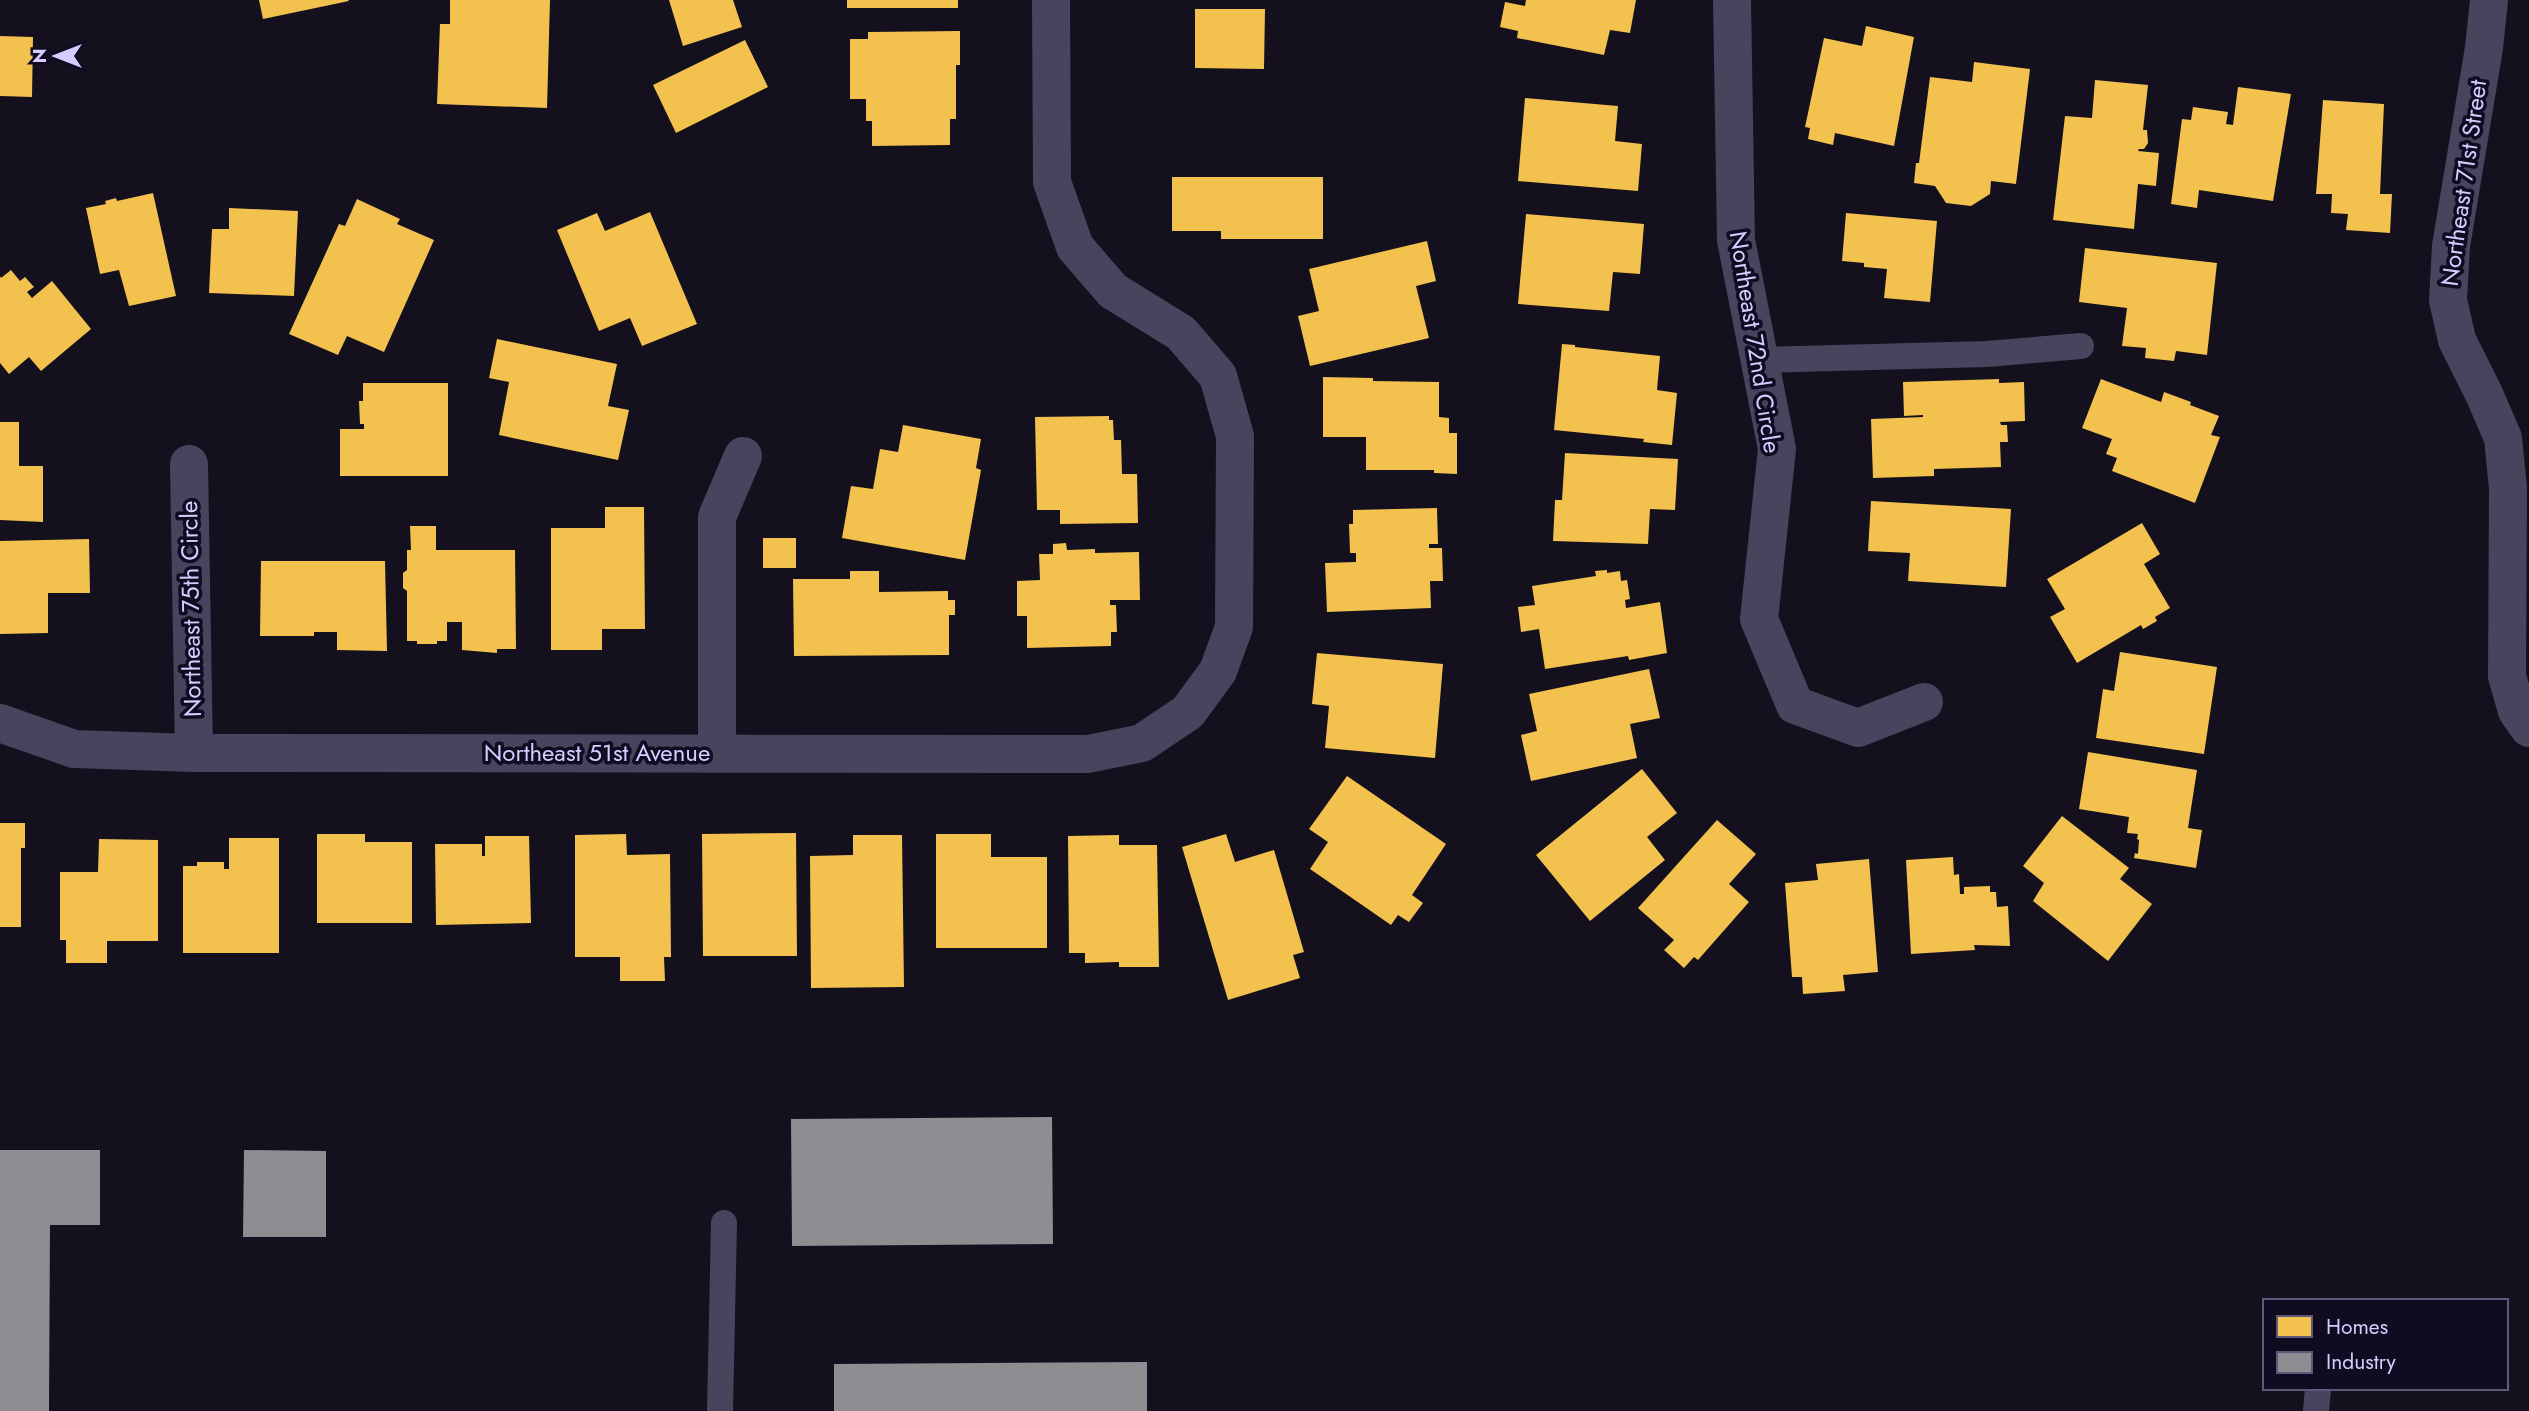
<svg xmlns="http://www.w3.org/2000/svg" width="2529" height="1411" font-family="Jost,sans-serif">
  <rect width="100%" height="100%" fill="#14101d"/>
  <!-- homes -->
  <path fill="#f2c14e" d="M 259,0 L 348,0 L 349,1 L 263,19 Z
    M 450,0 L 550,0 L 547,108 L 437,104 L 440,24 L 450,24 Z
    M 669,0 L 733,0 L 742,27 L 683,46 Z
    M 847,0 L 958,0 L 958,8 L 847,8 Z
    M 1526,0 L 1636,0 L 1630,33 L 1610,30 L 1604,55 L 1517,38 L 1518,31 L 1500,27 L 1505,2 L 1525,6 Z
    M 1195,9 L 1265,9 L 1264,69 L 1195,68 Z
    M 1866,26 L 1914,37 L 1894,146 L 1835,133 L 1833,145 L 1808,139 L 1810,128 L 1805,127 L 1824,38 L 1862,46 Z
    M 960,31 L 960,65 L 956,65 L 956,119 L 950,119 L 950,145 L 872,146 L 872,121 L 866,121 L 866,99 L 850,99 L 850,39 L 868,39 L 868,32 Z
    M 0,36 L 33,37 L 32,97 L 0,96 Z
    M 745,40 L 768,87 L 676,133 L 653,85 Z
    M 1974,62 L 2030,69 L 2016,184 L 1991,181 L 1990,194 L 1971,206 L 1946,203 L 1935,186 L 1914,183 L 1916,163 L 1919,163 L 1930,77 L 1972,82 Z
    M 2095,80 L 2148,85 L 2143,130 L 2147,130 L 2148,143 L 2144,149 L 2139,149 L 2138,151 L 2159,153 L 2156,186 L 2138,184 L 2134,229 L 2053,220 L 2065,116 L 2092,118 Z
    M 2238,87 L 2291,94 L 2273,201 L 2199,190 L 2197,208 L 2171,204 L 2182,119 L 2191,120 L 2193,107 L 2228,112 L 2226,124 L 2233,125 Z
    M 1525,98 L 1618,106 L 1615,141 L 1642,144 L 1638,191 L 1518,181 Z
    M 2323,100 L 2384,104 L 2380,194 L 2392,194 L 2390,233 L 2346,230 L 2348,214 L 2331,213 L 2332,194 L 2316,194 Z
    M 1172,177 L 1323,177 L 1323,239 L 1221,239 L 1221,231 L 1172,231 Z
    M 153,193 L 176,296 L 129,306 L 119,270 L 100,274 L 86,208 L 106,204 L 105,201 L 116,198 L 117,201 Z
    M 357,199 L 400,219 L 397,224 L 434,240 L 384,352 L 347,336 L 338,355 L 289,334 L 339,224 L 345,226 Z
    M 229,208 L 298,211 L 294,296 L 209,293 L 212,229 L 229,229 Z
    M 650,212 L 697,324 L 642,346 L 630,318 L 599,331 L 557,230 L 597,213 L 605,231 Z
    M 1846,213 L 1937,221 L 1930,302 L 1884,298 L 1887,269 L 1864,267 L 1864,263 L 1842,261 Z
    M 1526,214 L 1644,224 L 1640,274 L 1613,272 L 1609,311 L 1518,304 Z
    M 1427,241 L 1436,281 L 1416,286 L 1429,338 L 1310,366 L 1298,316 L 1319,311 L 1309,269 Z
    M 2085,248 L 2217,263 L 2207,355 L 2176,351 L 2174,361 L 2145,358 L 2146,348 L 2122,346 L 2127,308 L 2079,302 Z
    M 11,270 L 20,281 L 25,277 L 34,287 L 27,292 L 32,298 L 52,281 L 91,329 L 41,371 L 29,357 L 9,374 L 0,363 L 0,276 L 1,278 Z
    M 497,339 L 617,364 L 608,406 L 629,410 L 618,460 L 499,435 L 509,382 L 489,378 Z
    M 1562,344 L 1575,345 L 1575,347 L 1660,356 L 1657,390 L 1677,393 L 1672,445 L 1643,442 L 1644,439 L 1554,430 Z
    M 1323,377 L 1373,378 L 1373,381 L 1439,382 L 1439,417 L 1449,418 L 1449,433 L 1457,433 L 1457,474 L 1434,473 L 1434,470 L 1366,470 L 1366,437 L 1323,437 Z
    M 1999,379 L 1999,383 L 2024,382 L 2025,421 L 2000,422 L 2001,425 L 2007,425 L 2008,442 L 2000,442 L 2001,467 L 1934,469 L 1934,476 L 1873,478 L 1871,419 L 1923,417 L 1923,415 L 1904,416 L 1903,382 Z
    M 2101,379 L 2161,402 L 2164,392 L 2191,402 L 2190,405 L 2219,416 L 2211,435 L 2220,437 L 2195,503 L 2112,471 L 2117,458 L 2106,454 L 2112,439 L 2082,428 Z
    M 363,383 L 448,383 L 448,476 L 340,476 L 340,429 L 364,429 L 364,424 L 360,424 L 359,401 L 363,401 Z
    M 1109,416 L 1109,420 L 1113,420 L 1114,440 L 1121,440 L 1122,474 L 1137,474 L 1138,523 L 1060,524 L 1060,510 L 1037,510 L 1035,417 Z
    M 0,422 L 19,422 L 19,466 L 43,466 L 43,522 L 0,520 Z
    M 903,425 L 981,439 L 976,468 L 981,470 L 965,560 L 842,538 L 851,486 L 873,489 L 880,449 L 898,452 Z
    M 1565,453 L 1678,459 L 1675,510 L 1650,509 L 1648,544 L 1553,541 L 1555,500 L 1562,500 Z
    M 1871,501 L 2011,509 L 2006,587 L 1908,581 L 1910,553 L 1868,551 Z
    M 605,507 L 644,507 L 645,629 L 602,629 L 602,650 L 551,650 L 551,528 L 605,528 Z
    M 1437,508 L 1438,544 L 1429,544 L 1429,548 L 1442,548 L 1443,581 L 1430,581 L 1431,608 L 1327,612 L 1325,563 L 1356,562 L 1356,553 L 1350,553 L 1349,524 L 1353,524 L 1353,510 Z
    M 2142,523 L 2160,554 L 2144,564 L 2170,608 L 2155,617 L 2157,621 L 2143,629 L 2141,625 L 2077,663 L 2050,617 L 2065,609 L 2047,579 Z
    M 410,526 L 436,526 L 436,550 L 515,550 L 516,649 L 497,649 L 497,653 L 462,650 L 462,622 L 447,622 L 447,641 L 437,641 L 437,644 L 417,644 L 417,641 L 407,641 L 407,591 L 403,588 L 403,573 L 407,570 L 407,550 L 411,550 Z
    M 763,538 L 796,538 L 796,568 L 763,568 Z
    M 89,539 L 90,593 L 48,593 L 48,633 L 0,634 L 0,541 Z
    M 1066,543 L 1067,550 L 1095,549 L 1095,553 L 1139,552 L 1140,600 L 1110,600 L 1110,605 L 1116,605 L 1117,632 L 1111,632 L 1111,646 L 1027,648 L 1027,616 L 1017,616 L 1017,581 L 1040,580 L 1039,554 L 1053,554 L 1053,544 Z
    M 261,561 L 385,561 L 387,651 L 337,650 L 337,632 L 314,632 L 314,636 L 260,636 Z
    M 1607,570 L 1607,573 L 1620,571 L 1621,581 L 1627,580 L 1630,599 L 1625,600 L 1626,608 L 1660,602 L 1667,653 L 1629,660 L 1628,656 L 1545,669 L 1539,629 L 1521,632 L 1518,607 L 1535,605 L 1532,586 L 1596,576 L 1595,571 Z
    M 850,571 L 879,571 L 879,592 L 948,591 L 948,600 L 955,600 L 955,615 L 949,615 L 949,655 L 794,656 L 793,579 L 850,579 Z
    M 2120,652 L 2217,667 L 2204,754 L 2096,738 L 2103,689 L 2114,691 Z
    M 1317,653 L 1443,664 L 1435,758 L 1325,748 L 1329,706 L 1312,704 Z
    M 1649,669 L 1660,718 L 1630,724 L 1637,758 L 1531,781 L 1521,735 L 1537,731 L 1529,694 Z
    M 2088,752 L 2197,770 L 2188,828 L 2202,830 L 2196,868 L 2134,858 L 2135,853 L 2138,854 L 2139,840 L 2137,839 L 2138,834 L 2127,833 L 2129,817 L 2079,809 Z
    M 1642,769 L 1677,813 L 1647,837 L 1665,860 L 1590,921 L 1536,855 Z
    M 1347,776 L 1446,844 L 1412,895 L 1423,903 L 1409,922 L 1398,915 L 1391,925 L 1310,869 L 1328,842 L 1309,829 Z
    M 2062,816 L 2129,868 L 2120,879 L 2152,904 L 2108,961 L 2033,901 L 2044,883 L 2023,866 Z
    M 1717,820 L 1756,854 L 1729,884 L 1749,902 L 1698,960 L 1694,957 L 1684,968 L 1664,950 L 1674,940 L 1638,908 Z
    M 0,823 L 25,823 L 25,848 L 21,848 L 21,927 L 0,927 Z
    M 796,833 L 797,956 L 703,956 L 702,834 Z
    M 317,834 L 365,834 L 365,842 L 412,842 L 412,923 L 317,923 Z
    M 626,834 L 627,855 L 670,854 L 671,957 L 664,957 L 665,981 L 620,981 L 620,957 L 575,957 L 575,835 Z
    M 936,834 L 991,834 L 991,857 L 1047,857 L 1047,948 L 936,948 Z
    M 1226,834 L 1235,862 L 1274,850 L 1304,952 L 1293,955 L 1300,978 L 1228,1000 L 1182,847 Z
    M 853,835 L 902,835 L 904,987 L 811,988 L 810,856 L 853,855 Z
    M 1119,835 L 1119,845 L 1157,845 L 1159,967 L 1119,967 L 1119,962 L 1085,963 L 1085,953 L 1069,953 L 1068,836 Z
    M 485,836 L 529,836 L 531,923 L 436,925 L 435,844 L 482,844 L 482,856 L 485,856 Z
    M 229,838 L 279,838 L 279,953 L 183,953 L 183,866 L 197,866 L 197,862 L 224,862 L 224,869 L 229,869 Z
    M 99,839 L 158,840 L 158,941 L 107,941 L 107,963 L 66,963 L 66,940 L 60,940 L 60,872 L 98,872 Z
    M 1953,857 L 1954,875 L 1959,874 L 1960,894 L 1964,894 L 1964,887 L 1990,886 L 1990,892 L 1996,892 L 1997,907 L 2008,906 L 2010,946 L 1974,945 L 1975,950 L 1911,954 L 1906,860 Z
    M 1869,859 L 1878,972 L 1843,975 L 1845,991 L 1803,994 L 1802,977 L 1792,977 L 1785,883 L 1818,880 L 1816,864 Z"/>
  <!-- industry -->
  <path fill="#8d8d92" d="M 1052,1117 L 1053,1244 L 792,1246 L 791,1119 Z
    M 0,1150 L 100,1150 L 100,1225 L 50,1225 L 49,1411 L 0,1411 Z
    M 244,1150 L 326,1151 L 326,1237 L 243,1237 Z
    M 1147,1362 L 1147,1411 L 834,1411 L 834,1364 Z"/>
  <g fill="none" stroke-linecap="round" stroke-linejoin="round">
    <!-- lane -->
    <path stroke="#47445e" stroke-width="26" d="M 1759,360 L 1987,354 L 2081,346
      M 720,1411 L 724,1223
      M 2316,1411 L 2318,1388"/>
    <!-- street -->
    <path stroke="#47445e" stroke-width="38" d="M 1732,0 L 1736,240 L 1777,449 L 1759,619 L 1795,705 L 1858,728 L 1924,702
      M 2489,0 L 2484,48 L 2451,246 L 2448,300 L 2457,340 L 2484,394 L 2503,438 L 2508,488 L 2507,676 L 2517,711 L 2529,728
      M 189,464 L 194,753
      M 0,723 L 74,749 L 194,753 L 1088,754 L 1142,743 L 1188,712 L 1218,671 L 1234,627 L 1235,436 L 1218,376 L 1181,333 L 1113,291 L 1075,247 L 1052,182 L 1051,0
      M 717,754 L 717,517 L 743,456"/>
  </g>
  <g text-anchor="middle" stroke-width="7" stroke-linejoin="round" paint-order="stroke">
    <!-- street labels -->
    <g font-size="24" fill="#d6ccff" stroke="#110b22">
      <text transform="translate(2464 183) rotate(-82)" y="8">Northeast 71st Street</text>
      <text transform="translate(1755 342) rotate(81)" y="8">Northeast 72nd Circle</text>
      <text transform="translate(191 609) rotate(-91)" y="8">Northeast 75th Circle</text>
      <text x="597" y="761">Northeast 51st Avenue</text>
    </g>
  </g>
  <!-- legend -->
  <rect x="2263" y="1299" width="245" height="91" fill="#110b22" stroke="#60587a" stroke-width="2"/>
  <rect x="2277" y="1316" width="35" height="21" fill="#f2c14e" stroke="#60587a" stroke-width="2"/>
  <text x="2326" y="1334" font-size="21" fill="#d6ccff">Homes</text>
  <rect x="2277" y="1352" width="35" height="21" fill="#8d8d92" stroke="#60587a" stroke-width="2"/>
  <text x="2326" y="1369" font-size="21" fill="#d6ccff">Industry</text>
  <!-- north arrow -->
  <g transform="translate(56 56) rotate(270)" stroke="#110b22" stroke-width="5" paint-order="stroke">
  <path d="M0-5L12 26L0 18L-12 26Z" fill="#d6ccff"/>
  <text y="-10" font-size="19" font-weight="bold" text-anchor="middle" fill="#d6ccff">N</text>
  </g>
</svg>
